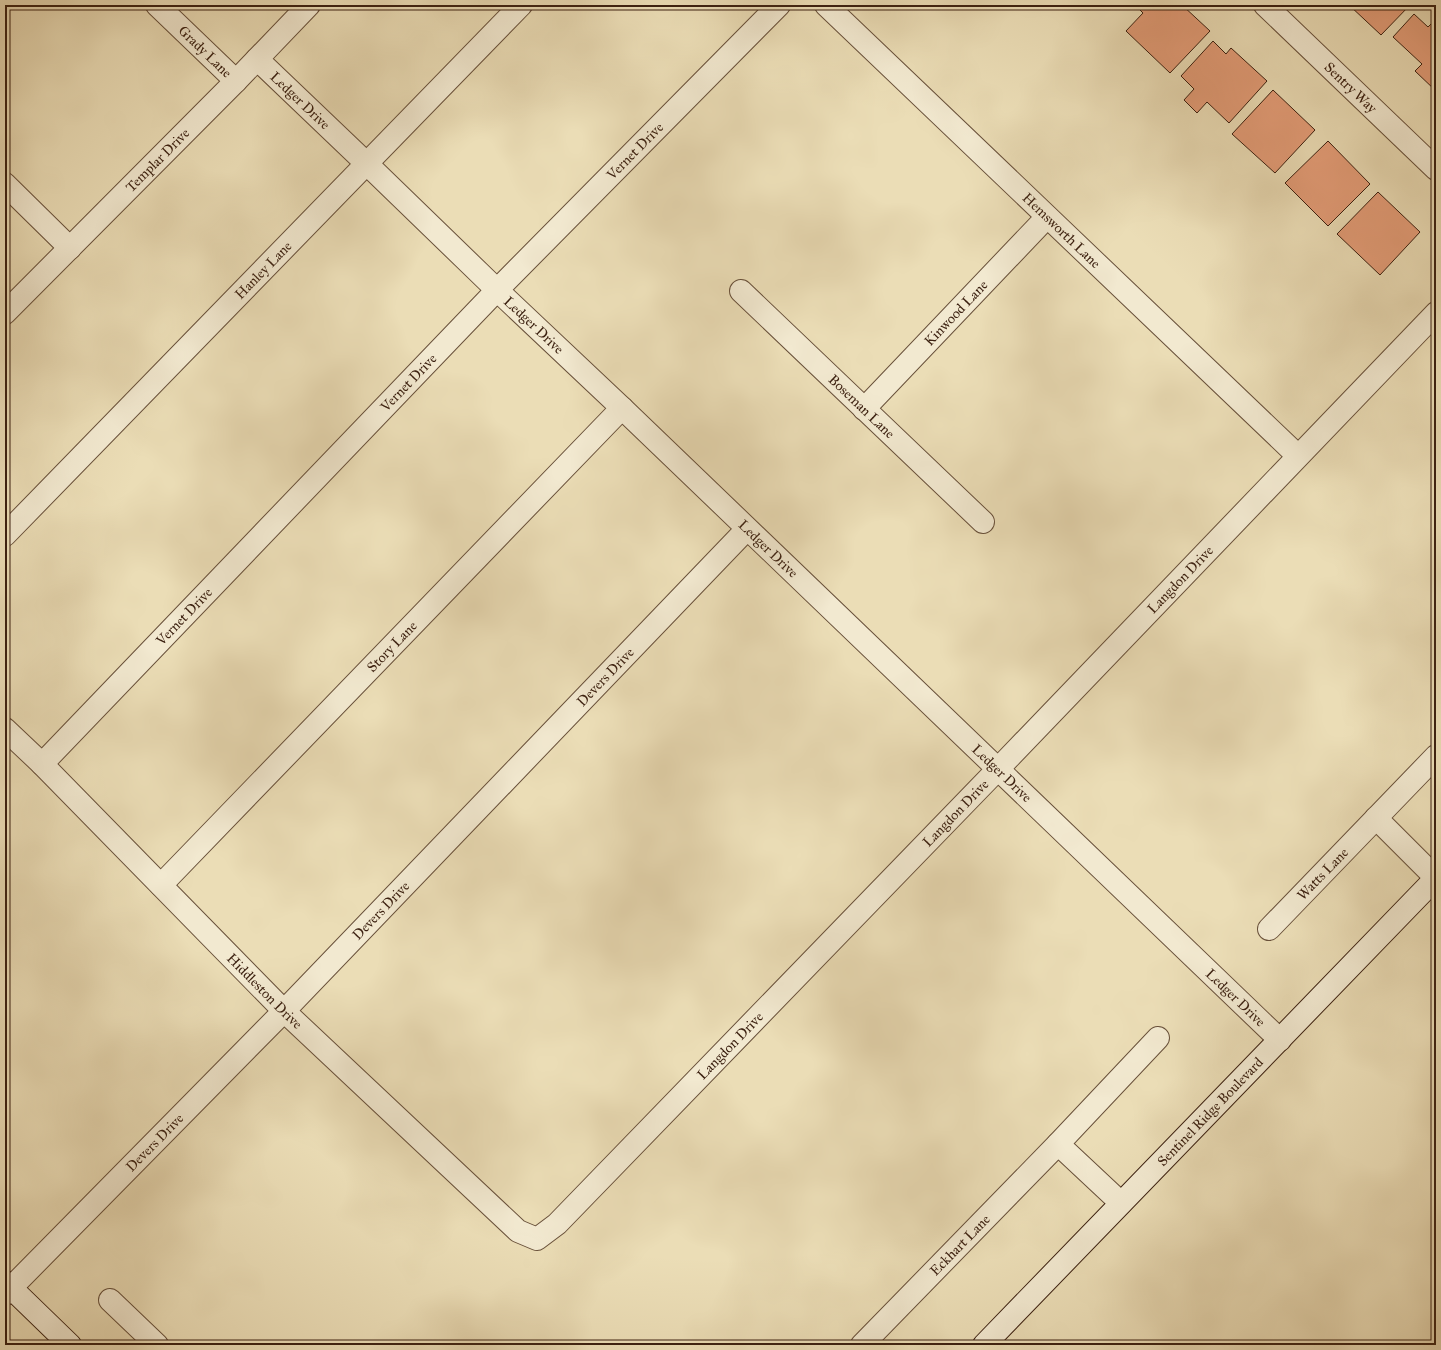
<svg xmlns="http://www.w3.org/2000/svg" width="1441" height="1350" font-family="'IM FELL Great Primer',serif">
  <rect width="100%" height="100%" fill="#ebddb6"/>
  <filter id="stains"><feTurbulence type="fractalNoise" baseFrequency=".005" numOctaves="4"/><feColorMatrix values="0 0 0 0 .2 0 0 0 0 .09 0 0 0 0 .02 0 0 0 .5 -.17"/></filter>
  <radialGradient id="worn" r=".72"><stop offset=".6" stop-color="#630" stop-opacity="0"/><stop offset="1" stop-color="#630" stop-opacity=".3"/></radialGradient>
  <!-- building -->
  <path fill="#e39d78" stroke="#3c2111" d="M 1139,5 L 1182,5 L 1210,31 L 1170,73 L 1126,31 L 1143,13 L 1137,7 Z
    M 1349,5 L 1410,5 L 1381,35 Z
    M 1414,14 L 1428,27 L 1436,19 L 1436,91 L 1415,71 L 1422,64 L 1393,37 Z
    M 1213,41 L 1226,54 L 1231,48 L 1267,81 L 1229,123 L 1207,102 L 1197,113 L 1184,100 L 1194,89 L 1181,76 Z
    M 1273,90 L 1315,130 L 1275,173 L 1232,134 Z
    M 1328,141 L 1370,184 L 1328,226 L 1285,183 Z
    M 1378,192 L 1420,232 L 1380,275 L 1337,234 Z"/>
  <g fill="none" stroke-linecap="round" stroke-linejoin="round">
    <defs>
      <g id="street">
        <path id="s1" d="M 157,5 L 236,81"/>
        <path id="s2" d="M 826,5 L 1298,456"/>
        <path id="s3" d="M 1265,5 L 1436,169"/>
        <path id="s4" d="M 257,59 L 367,164 L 497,290 L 622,408 L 1280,1040"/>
        <path d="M 5,184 L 70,248"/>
        <path id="s5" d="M 741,291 L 983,522"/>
        <path id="s6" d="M 5,313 L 236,81 L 309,5"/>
        <path id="s7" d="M 864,409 L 1047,217"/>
        <path id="s8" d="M 5,535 L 521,5"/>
        <path id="s9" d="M 5,729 L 42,764 L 284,1011 L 518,1231 L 537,1239 L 557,1224 L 998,769 L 1436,313"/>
        <path id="s10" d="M 42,764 L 497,290 L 779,5"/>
        <path d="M 1376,818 L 1436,878"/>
        <path id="s11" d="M 161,885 L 622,408"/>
        <path id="s12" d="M 1269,929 L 1436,756"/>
        <path d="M 1058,1144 L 1121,1203"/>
        <path id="s13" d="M 5,1294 L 284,1011 L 747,529"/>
        <path d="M 110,1300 L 157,1345"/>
        <path id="s14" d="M 862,1345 L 1058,1144 L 1158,1038"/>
      </g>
      <g id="secondary">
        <path d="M 5,1282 L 70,1345"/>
        <path id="s15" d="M 984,1345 L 1436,878"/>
      </g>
    </defs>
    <!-- street casing -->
    <use href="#street" stroke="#68503a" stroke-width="24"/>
    <!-- secondary casing -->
    <use href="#secondary" stroke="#3c2111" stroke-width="24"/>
    <!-- street -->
    <use href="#street" stroke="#f2e9d0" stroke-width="22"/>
    <!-- secondary -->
    <use href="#secondary" stroke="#f2e9d0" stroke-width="22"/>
  </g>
  <g text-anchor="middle" stroke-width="3" stroke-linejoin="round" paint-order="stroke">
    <!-- street labels -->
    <g font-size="14" fill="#3c2111" stroke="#f2e9d0">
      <text dy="5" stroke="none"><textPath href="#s1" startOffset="67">Grady Lane</textPath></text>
      <text dy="5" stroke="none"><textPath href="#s3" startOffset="119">Sentry Way</textPath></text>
      <text dy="5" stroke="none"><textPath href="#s4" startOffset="60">Ledger Drive</textPath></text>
      <text dy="5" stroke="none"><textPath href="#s10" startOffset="853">Vernet Drive</textPath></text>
      <text dy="5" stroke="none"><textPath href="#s6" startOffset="216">Templar Drive</textPath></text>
      <text dy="5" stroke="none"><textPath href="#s2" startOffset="326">Hemsworth Lane</textPath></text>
      <text dy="5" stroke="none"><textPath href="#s8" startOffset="370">Hanley Lane</textPath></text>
      <text dy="5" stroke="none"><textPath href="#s7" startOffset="133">Kinwood Lane</textPath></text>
      <text dy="5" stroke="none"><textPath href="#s4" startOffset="384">Ledger Drive</textPath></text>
      <text dy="5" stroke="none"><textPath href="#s10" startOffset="529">Vernet Drive</textPath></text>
      <text dy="5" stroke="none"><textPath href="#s5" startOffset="167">Boseman Lane</textPath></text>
      <text dy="5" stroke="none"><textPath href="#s4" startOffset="708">Ledger Drive</textPath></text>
      <text dy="5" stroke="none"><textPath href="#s9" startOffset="1660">Langdon Drive</textPath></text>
      <text dy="5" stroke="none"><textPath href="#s10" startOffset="205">Vernet Drive</textPath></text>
      <text dy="5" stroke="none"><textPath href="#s11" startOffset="332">Story Lane</textPath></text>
      <text dy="5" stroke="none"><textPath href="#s13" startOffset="861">Devers Drive</textPath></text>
      <text dy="5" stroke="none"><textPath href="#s4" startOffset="1032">Ledger Drive</textPath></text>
      <text dy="5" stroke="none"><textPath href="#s9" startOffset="1336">Langdon Drive</textPath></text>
      <text dy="5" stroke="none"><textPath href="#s12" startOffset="77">Watts Lane</textPath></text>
      <text dy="5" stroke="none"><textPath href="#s13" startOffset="537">Devers Drive</textPath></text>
      <text dy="5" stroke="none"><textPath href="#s9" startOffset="369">Hiddleston Drive</textPath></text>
      <text dy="5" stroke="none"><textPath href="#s4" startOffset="1356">Ledger Drive</textPath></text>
      <text dy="5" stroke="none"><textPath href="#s9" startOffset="1012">Langdon Drive</textPath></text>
      <text dy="5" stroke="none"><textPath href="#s15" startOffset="325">Sentinel Ridge Boulevard</textPath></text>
      <text dy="5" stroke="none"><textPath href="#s13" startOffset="213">Devers Drive</textPath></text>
      <text dy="5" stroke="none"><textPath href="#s14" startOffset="140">Eckhart Lane</textPath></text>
    </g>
  </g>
  <!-- margin -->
  <rect width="1441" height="1350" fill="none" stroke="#ebddb6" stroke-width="20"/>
  <rect x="6" y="6" width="1429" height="1338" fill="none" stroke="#3c2111" stroke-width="2"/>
  <rect x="10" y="10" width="1421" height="1330" fill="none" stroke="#3c2111"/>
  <rect width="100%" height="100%" filter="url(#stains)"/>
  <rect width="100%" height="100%" fill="url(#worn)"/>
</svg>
